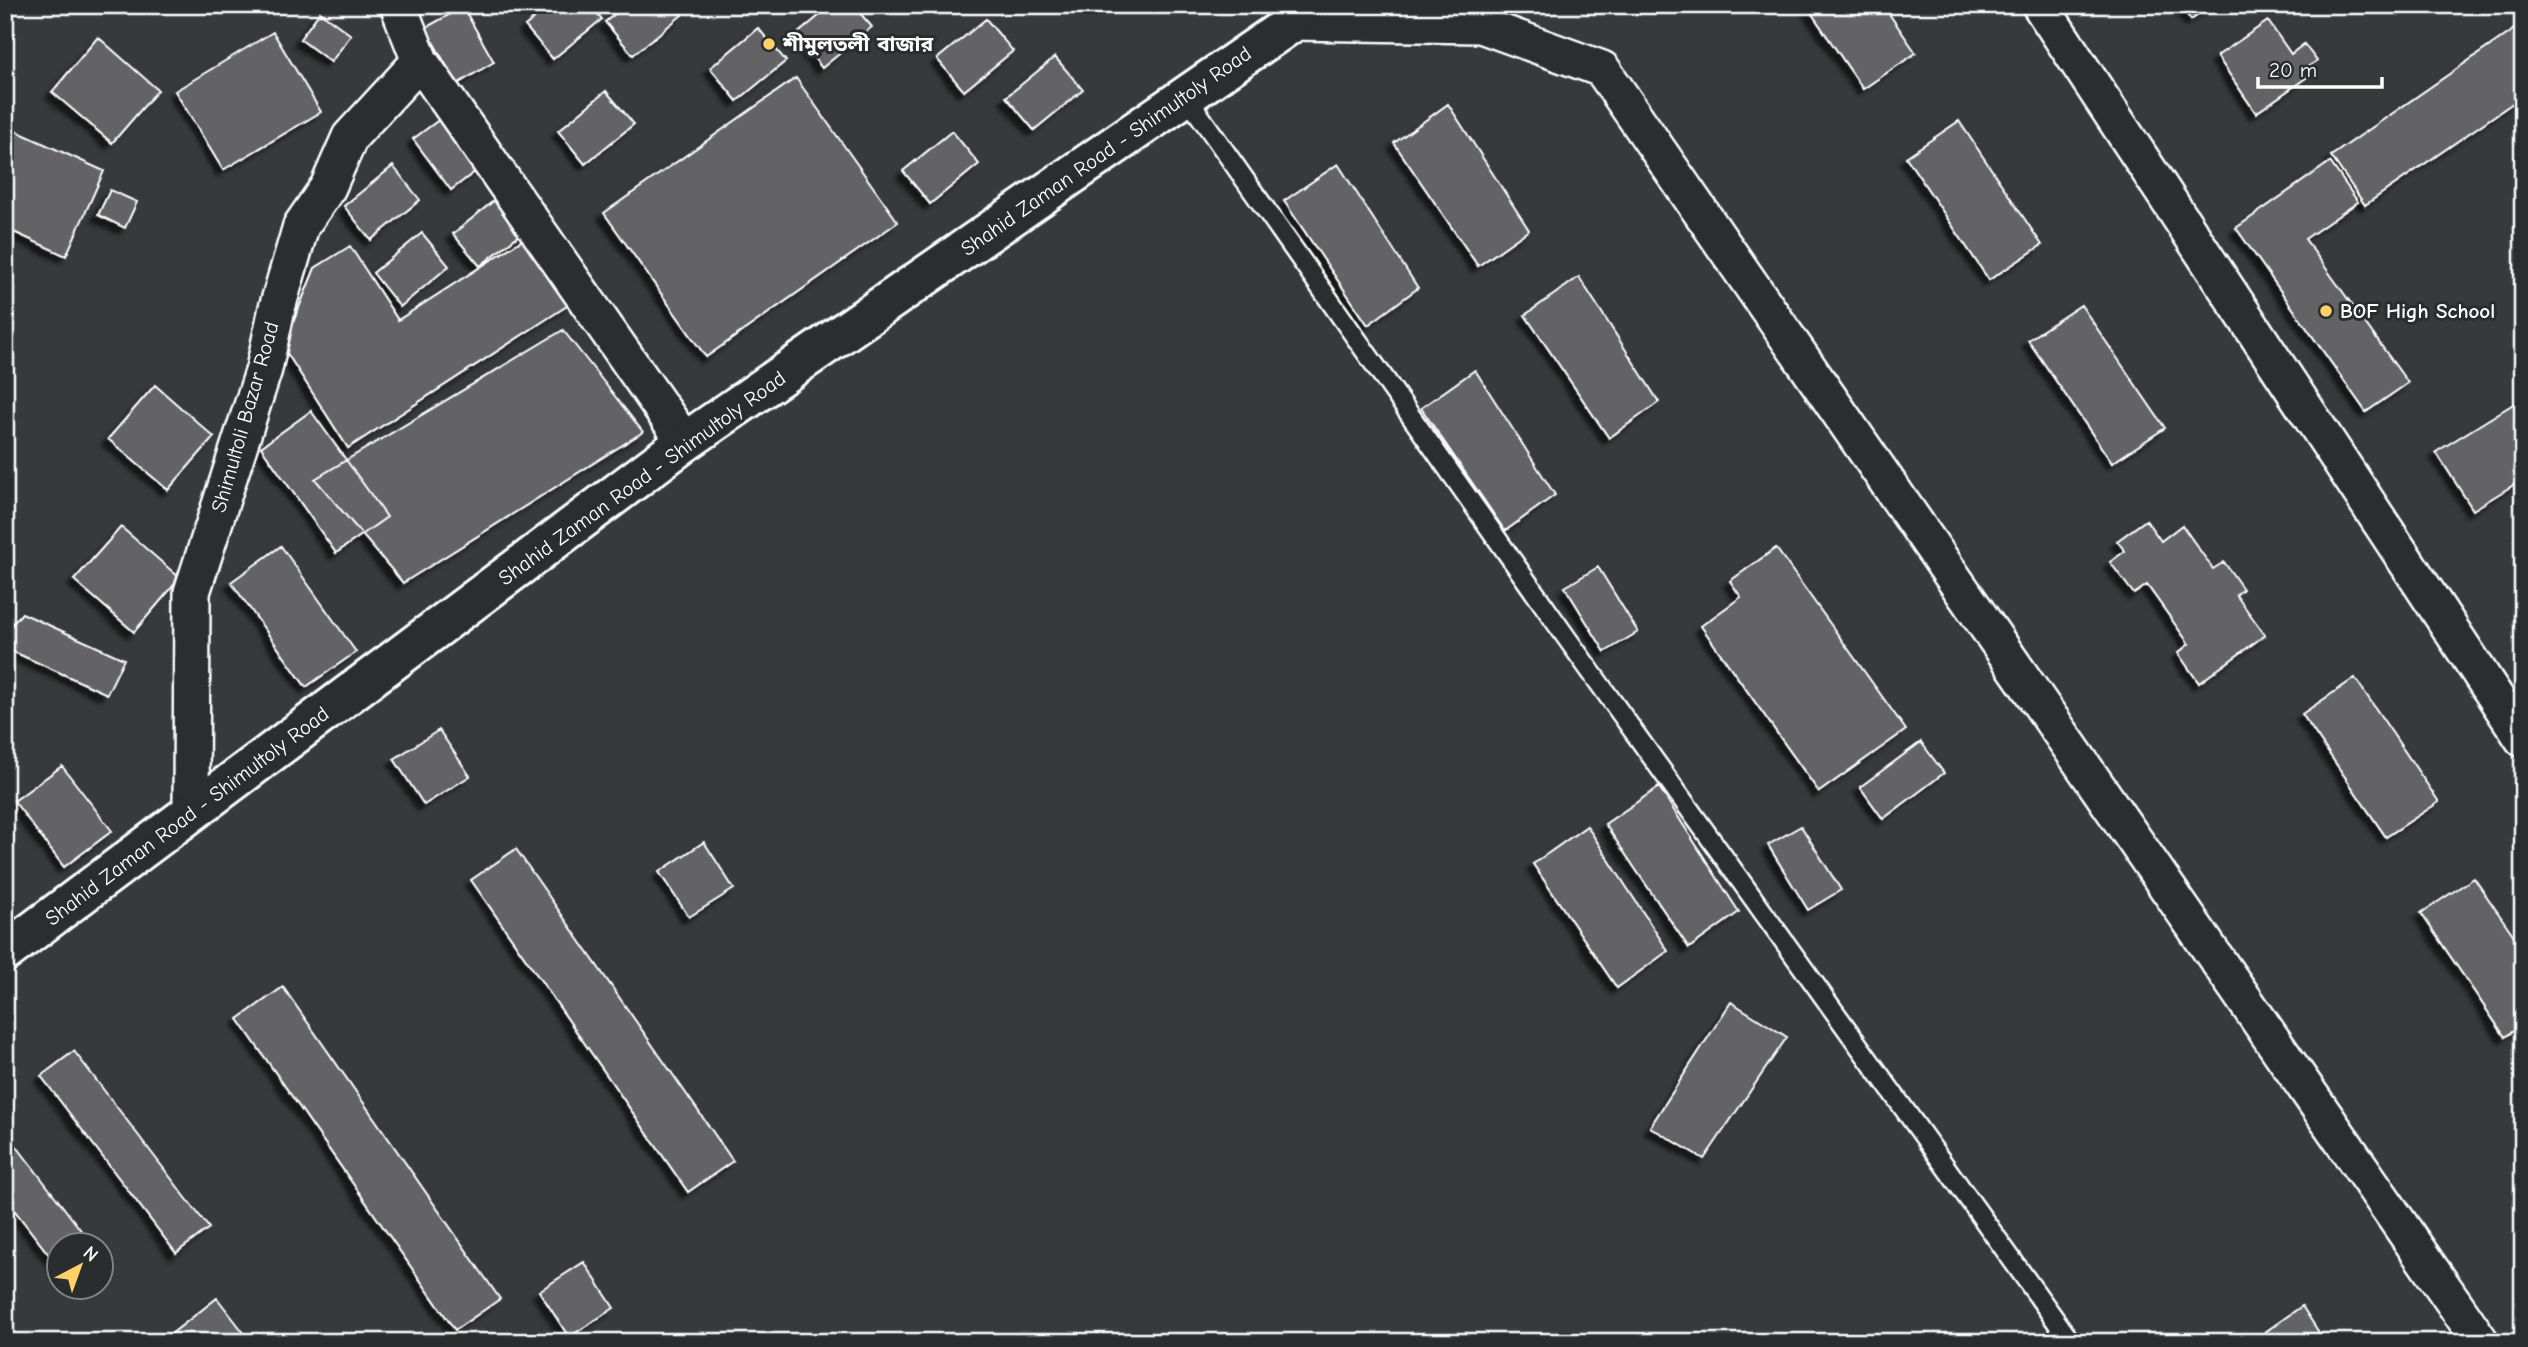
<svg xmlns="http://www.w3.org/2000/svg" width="2528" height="1347" font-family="'Comic Neue','Noto Sans Bengali',sans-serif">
  <defs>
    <filter id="shadow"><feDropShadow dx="-6" dy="6" stdDeviation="2" flood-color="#0009"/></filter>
  </defs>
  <rect width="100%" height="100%" fill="#373a3b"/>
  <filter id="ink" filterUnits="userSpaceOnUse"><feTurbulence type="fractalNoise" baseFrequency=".0143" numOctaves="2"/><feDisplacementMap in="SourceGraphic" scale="14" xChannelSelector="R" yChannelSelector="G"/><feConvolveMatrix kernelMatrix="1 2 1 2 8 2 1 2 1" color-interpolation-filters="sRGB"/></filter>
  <g filter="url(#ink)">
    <!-- building -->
    <path fill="#636465" stroke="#fff" stroke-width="2" filter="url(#shadow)" d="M 551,5 L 590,5 L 602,19 L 553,59 L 525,26 Z
      M 626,5 L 673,5 L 682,15 L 633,55 L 605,22 Z
      M 832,5 L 853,5 L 872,27 L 822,68 L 796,35 Z
      M 1806,5 L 1883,5 L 1916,53 L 1863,89 Z
      M 2180,5 L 2212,5 L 2191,20 Z
      M 463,7 L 494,62 L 457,84 L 425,28 Z
      M 320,12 L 351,35 L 331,62 L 300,39 Z
      M 986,19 L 1013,51 L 964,91 L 937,59 Z
      M 2268,21 L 2291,54 L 2304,44 L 2317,61 L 2301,71 L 2306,78 L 2256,113 L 2217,56 Z
      M 2523,23 L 2523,96 L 2365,205 L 2331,156 Z
      M 758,28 L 786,61 L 737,101 L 710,68 Z
      M 273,32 L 321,112 L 223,170 L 175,91 Z
      M 98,37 L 158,90 L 112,143 L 52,92 Z
      M 1055,57 L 1083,90 L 1034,130 L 1006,97 Z
      M 796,78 L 898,222 L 706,357 L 604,213 Z
      M 606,91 L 634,124 L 585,164 L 558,131 Z
      M 1448,104 L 1529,230 L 1478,266 L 1394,143 Z
      M 447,114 L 485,164 L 451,190 L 413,139 Z
      M 1959,121 L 2042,245 L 1989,280 L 1906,157 Z
      M 5,126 L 104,171 L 66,256 L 5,228 Z
      M 952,131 L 979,164 L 930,204 L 903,171 Z
      M 2330,162 L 2358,202 L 2305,239 L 2408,383 L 2366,412 L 2236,228 Z
      M 1338,164 L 1418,288 L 1368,325 L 1284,201 Z
      M 393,166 L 420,200 L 371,240 L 344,206 Z
      M 110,190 L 137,202 L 125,228 L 98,215 Z
      M 502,194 L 529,227 L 480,266 L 453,234 Z
      M 422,233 L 449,266 L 400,307 L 373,273 Z
      M 527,237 L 570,304 L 348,448 L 283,347 L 315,268 L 350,246 L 398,320 Z
      M 1579,277 L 1659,402 L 1609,438 L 1525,315 Z
      M 2081,305 L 2165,428 L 2112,463 L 2028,340 Z
      M 563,330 L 643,432 L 403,583 L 315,479 Z
      M 1475,370 L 1555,495 L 1505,531 L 1421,408 Z
      M 155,385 L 214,437 L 168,490 L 108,439 Z
      M 2523,398 L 2523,479 L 2473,510 L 2436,452 Z
      M 311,411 L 387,517 L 336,553 L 261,447 Z
      M 2146,520 L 2161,541 L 2182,525 L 2213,569 L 2224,562 L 2243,589 L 2236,595 L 2265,635 L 2199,683 L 2178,653 L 2189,644 L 2147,585 L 2134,594 L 2110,562 L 2125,551 L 2117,541 Z
      M 121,527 L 180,578 L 134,632 L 74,580 Z
      M 281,546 L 356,652 L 306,687 L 231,582 Z
      M 1776,548 L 1906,730 L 1819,792 L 1701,626 L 1741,597 L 1730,581 Z
      M 1598,567 L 1638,632 L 1605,652 L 1565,587 Z
      M 22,613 L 124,659 L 107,694 L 5,648 L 5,632 Z
      M 2355,678 L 2439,802 L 2386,837 L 2302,714 Z
      M 439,730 L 470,776 L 424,805 L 394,759 Z
      M 1921,742 L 1944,773 L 1883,819 L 1860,787 Z
      M 62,766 L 112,831 L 64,867 L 14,801 Z
      M 1659,787 L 1739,912 L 1689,948 L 1605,824 Z
      M 1587,826 L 1668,951 L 1617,988 L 1533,864 Z
      M 1801,826 L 1841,890 L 1808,910 L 1768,845 Z
      M 704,842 L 734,889 L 689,917 L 659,872 Z
      M 516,849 L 733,1161 L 688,1192 L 471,880 Z
      M 2474,878 L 2523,949 L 2523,1024 L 2505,1037 L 2421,913 Z
      M 283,987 L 500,1299 L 455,1330 L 238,1019 Z
      M 1731,1002 L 1787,1037 L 1704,1159 L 1650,1127 Z
      M 74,1051 L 209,1228 L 176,1253 L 41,1076 Z
      M 5,1131 L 93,1246 L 60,1246 L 60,1269 L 5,1198 Z
      M 584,1262 L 614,1308 L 569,1337 L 539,1291 Z
      M 217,1298 L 251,1342 L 161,1342 Z
      M 2302,1306 L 2325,1342 L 2251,1342 Z"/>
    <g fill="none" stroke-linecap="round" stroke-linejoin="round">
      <defs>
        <path id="service" d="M 1186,96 L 1566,637 L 2071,1342"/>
        <path id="minor" d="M 398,5 L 420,61 L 685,442
          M 2040,5 L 2523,739
          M 1293,22 L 1481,25 L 1602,69 L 2481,1342
          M 191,813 L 192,592 L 264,369 L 277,308 L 301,226 L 328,187 L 350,137 L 420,61"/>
        <path id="primary" d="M 5,952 L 685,442 L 1293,22"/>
      </defs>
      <!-- service casing -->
      <use href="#service" stroke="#fff" stroke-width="23"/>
      <!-- minor casing -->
      <use href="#minor" stroke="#fff" stroke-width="40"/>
      <!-- primary casing -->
      <use href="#primary" stroke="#fff" stroke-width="44"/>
      <!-- service -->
      <use href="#service" stroke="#2a2d2e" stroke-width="18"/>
      <!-- minor -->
      <use href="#minor" stroke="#2a2d2e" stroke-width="35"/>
      <!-- primary -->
      <use href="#primary" stroke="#2a2d2e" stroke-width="38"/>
    </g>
  </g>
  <!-- markers -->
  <g fill="#ffd166" stroke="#2a2d2e" stroke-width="2.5">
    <circle cx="769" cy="44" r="7"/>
    <circle cx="2326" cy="311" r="7"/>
  </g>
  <g text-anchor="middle" stroke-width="6" stroke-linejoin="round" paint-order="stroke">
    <!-- poi labels -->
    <g font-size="21" font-weight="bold" fill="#fff" stroke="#2a2d2e" text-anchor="start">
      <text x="783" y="51">শীমুলতলী বাজার</text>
      <text x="2340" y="318">BOF High School</text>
    </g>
    <!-- street labels -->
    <g font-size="21" fill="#fff" stroke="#2a2d2e">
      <text transform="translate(1106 151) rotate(-35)" y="7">Shahid Zaman Road - Shimultoly Road</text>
      <text transform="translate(245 417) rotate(-74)" y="7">Shimultoli Bazar Road</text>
      <text transform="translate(642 478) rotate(-36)" y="7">Shahid Zaman Road - Shimultoly Road</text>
      <text transform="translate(187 816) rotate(-37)" y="7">Shahid Zaman Road - Shimultoly Road</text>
    </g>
  </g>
  <!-- margin -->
  <rect width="2528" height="1347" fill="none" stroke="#2a2d2e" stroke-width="28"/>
  <rect x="14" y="14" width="2500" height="1319" fill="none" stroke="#fff" stroke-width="2.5" filter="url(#ink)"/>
  <!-- north arrow -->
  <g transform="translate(80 1266) rotate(41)"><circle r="33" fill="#2a2d2e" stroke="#7f8182" stroke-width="2"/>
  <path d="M0-5L12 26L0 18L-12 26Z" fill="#ffd166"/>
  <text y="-10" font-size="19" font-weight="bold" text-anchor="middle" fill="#ffffff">N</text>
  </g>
  <!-- scale -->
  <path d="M2258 77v10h124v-10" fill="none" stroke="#ffffff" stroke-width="3.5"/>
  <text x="2269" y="77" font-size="21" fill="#ffffff" stroke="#2a2d2e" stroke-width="5" paint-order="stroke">20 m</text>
</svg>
